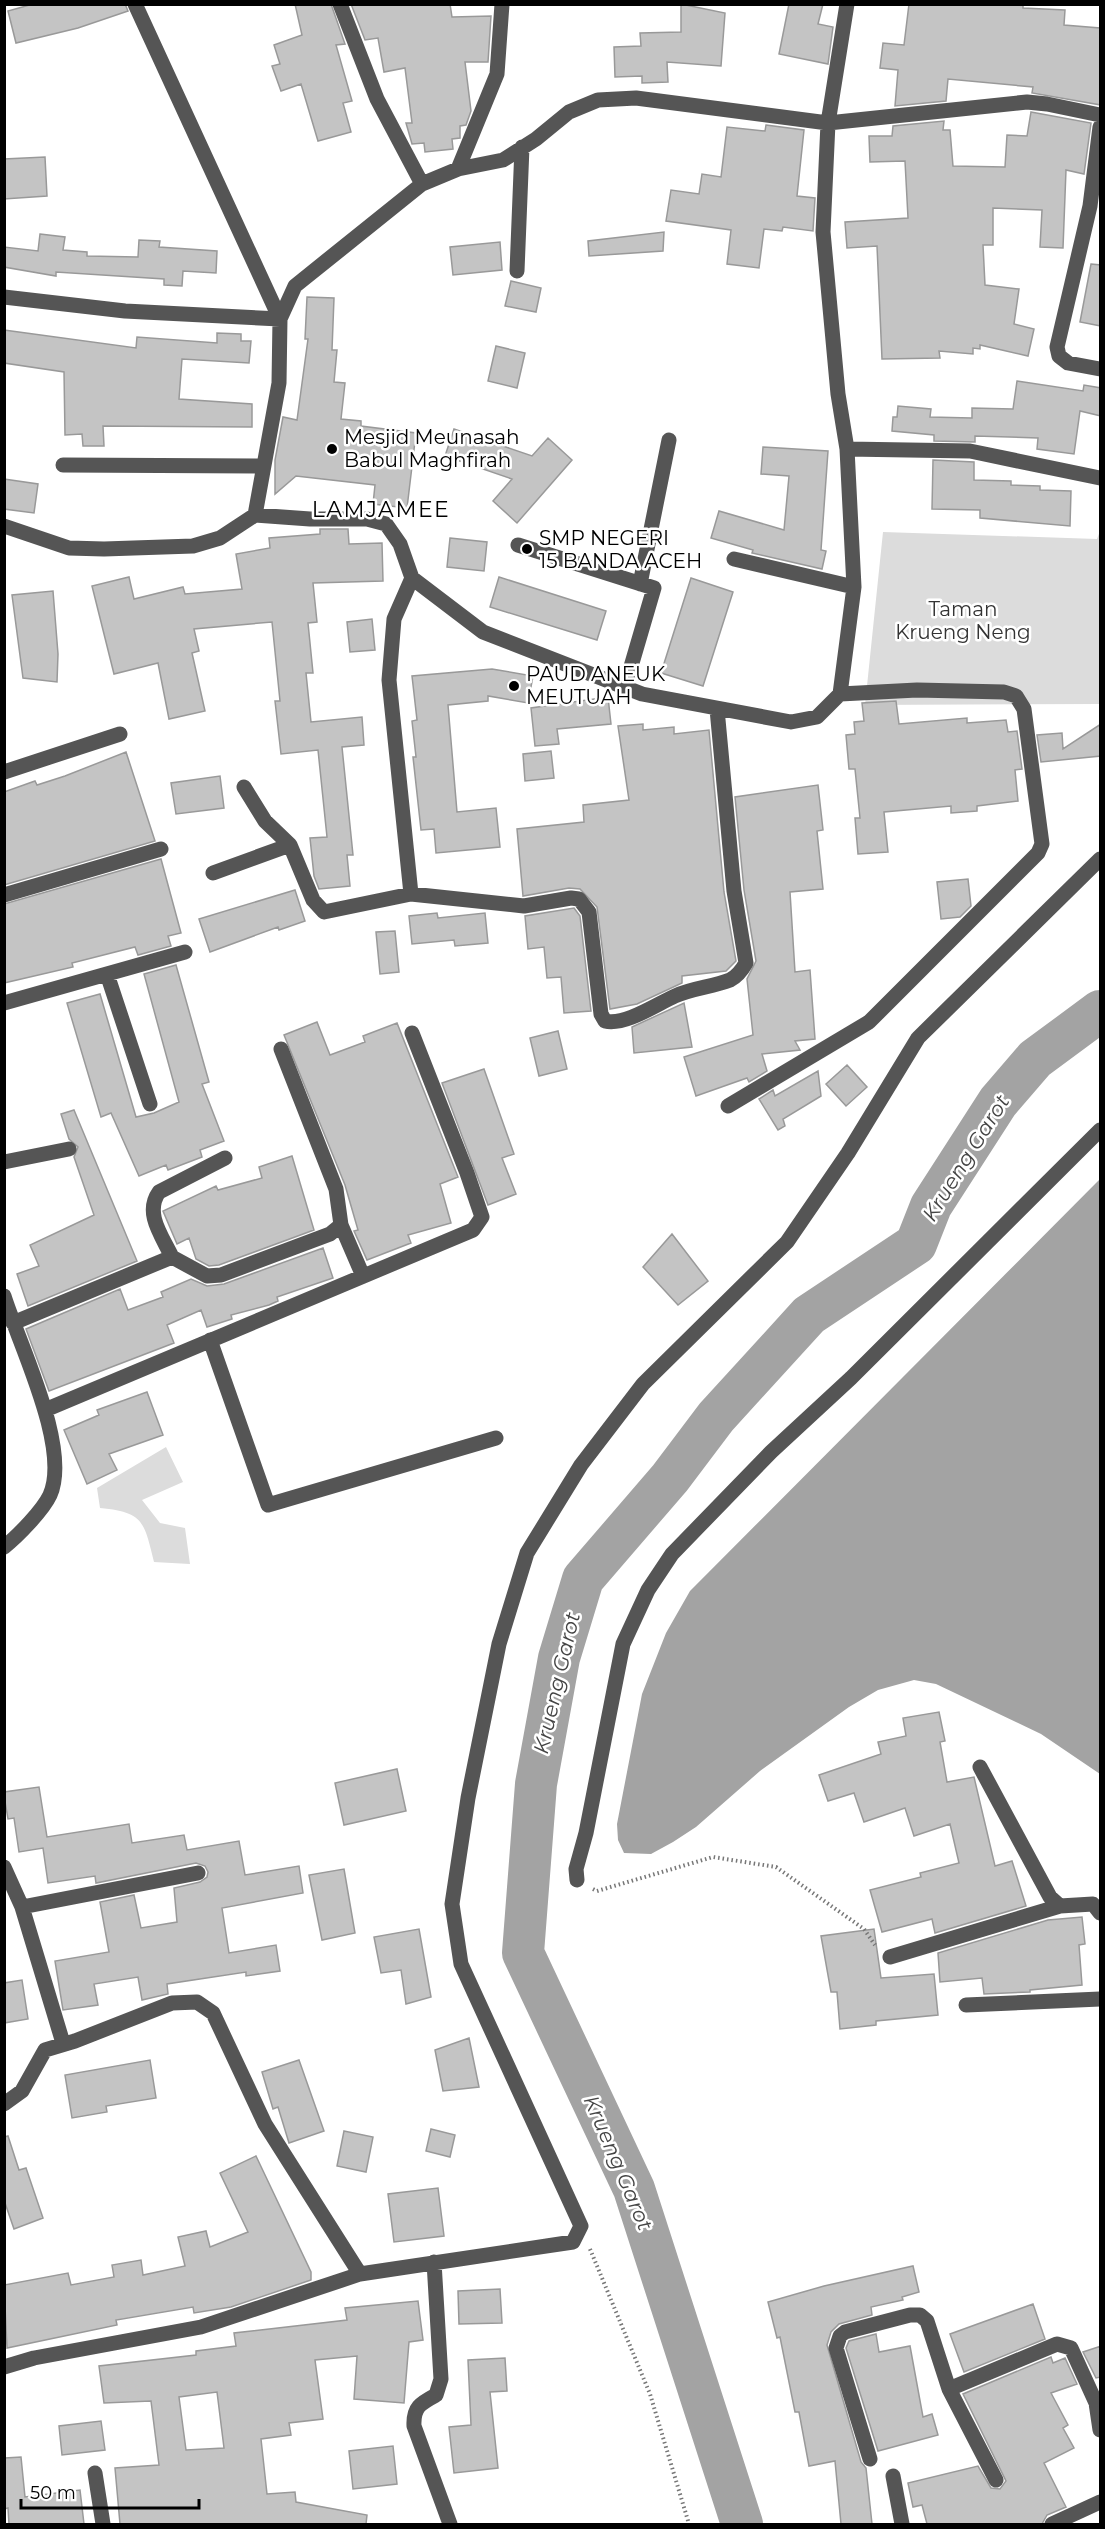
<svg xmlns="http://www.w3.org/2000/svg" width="1105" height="2529" font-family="Montserrat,sans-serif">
  <rect width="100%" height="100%" fill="#fff"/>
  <!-- green -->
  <path fill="#dcdcdc" d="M 1100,531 L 1100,704 L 865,705 L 883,532 L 1097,539 Z
    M 166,1447 L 183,1482 L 142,1500 L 160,1523 L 185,1528 L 190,1564 L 154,1562 C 144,1522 144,1512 100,1508 L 97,1488 Z"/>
  <!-- water -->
  <path fill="#a3a3a3" d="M 1100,1179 L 1100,1774 L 1041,1734 L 936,1684 L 914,1680 L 878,1690 L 849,1707 L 760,1771 L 696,1827 L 673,1842 L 651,1854 L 624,1853 L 618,1840 L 617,1824 L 642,1694 L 666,1633 L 690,1591 Z"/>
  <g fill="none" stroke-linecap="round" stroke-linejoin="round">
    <!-- river -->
    <path stroke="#a3a3a3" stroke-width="42" d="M 742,2524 L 634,2189 L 523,1953 L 536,1784 L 559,1658 L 583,1579 L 670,1478 L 716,1417 L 809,1315 L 916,1244 L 931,1206 L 998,1102 L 1035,1059 L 1100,1011"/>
  </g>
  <!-- building -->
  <path fill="#c4c4c4" stroke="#999" stroke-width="1.5" fill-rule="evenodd" d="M 33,4 L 125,4 L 128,11 L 78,28 L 16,43 L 8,11 Z
    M 295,4 L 331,4 L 345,44 L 336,45 L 352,101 L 343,103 L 351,132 L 318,141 L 301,84 L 281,91 L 272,66 L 280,64 L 274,45 L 302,35 Z
    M 351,4 L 450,4 L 452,17 L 491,16 L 488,62 L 465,62 L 471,111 L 466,125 L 460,126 L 460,138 L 452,139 L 453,149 L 425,152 L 424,143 L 412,144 L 406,123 L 412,123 L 405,68 L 384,72 L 378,38 L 365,40 Z
    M 681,4 L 725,13 L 721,66 L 667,62 L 668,82 L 642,83 L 642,76 L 615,77 L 614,47 L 641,46 L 640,33 L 681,32 Z
    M 789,4 L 823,4 L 818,24 L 833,27 L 828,64 L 779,54 Z
    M 909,4 L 1023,4 L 1023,8 L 1065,10 L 1064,25 L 1100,28 L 1101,105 L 1032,93 L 1033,87 L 948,79 L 946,101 L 895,106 L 898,70 L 880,68 L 883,43 L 904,45 Z
    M 1031,112 L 1091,123 L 1084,174 L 1066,170 L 1063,248 L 1040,247 L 1042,210 L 993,208 L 993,245 L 983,245 L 985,285 L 1019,289 L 1014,324 L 1034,329 L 1028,356 L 980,345 L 980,349 L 973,348 L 973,354 L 939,351 L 940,358 L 882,359 L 877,246 L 847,248 L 845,222 L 908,218 L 905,161 L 870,162 L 869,136 L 892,136 L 893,126 L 944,121 L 943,130 L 950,130 L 953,166 L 1005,167 L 1007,135 L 1027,136 Z
    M 766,125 L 804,130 L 797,196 L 815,198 L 813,231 L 783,227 L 782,231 L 764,229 L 759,268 L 727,264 L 731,230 L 666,221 L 671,190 L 699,194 L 702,174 L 721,177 L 727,127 L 765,131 Z
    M 45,157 L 47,196 L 4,199 L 4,159 Z
    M 664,232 L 663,251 L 589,256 L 588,241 Z
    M 40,234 L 65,237 L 63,250 L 87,252 L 87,256 L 138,257 L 139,240 L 160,241 L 159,247 L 217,251 L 216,273 L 183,271 L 182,286 L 164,285 L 164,279 L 56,272 L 56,276 L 4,267 L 4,247 L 38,251 Z
    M 500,242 L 502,270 L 453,275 L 450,247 Z
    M 1091,264 L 1101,265 L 1101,326 L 1080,322 Z
    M 511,281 L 541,288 L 536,312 L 505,306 Z
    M 307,297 L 334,298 L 332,350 L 337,350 L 334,382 L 345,383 L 341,419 L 361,421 L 361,426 L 416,433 L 407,508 L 373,504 L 375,485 L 296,476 L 275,494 L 275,460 L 283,417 L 297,420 L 308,339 L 305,339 Z
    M 4,330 L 136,348 L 137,337 L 217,343 L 217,333 L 241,334 L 241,341 L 251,341 L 249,363 L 182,359 L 179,399 L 252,404 L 252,427 L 103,426 L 104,446 L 83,446 L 82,434 L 65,435 L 64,372 L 4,363 Z
    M 496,346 L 525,353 L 517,388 L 488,381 Z
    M 1017,381 L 1083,391 L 1084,385 L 1101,388 L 1101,416 L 1080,411 L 1074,454 L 1037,449 L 1038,438 L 975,436 L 975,442 L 934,441 L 934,435 L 892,431 L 893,417 L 897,417 L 898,406 L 931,409 L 930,417 L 972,418 L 972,408 L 1013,409 Z
    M 454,429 L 532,456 L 548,438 L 572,460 L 517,523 L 493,501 L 512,479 L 445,456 Z
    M 763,447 L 828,451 L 821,550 L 826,551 L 822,569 L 752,553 L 753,550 L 711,538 L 719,511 L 784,530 L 789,476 L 761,474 Z
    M 933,460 L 974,462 L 974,480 L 1011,481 L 1011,485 L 1040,486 L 1040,490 L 1071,491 L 1070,526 L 980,518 L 980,510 L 932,509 Z
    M 4,479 L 38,484 L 34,513 L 4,509 Z
    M 320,529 L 348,529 L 349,544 L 382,543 L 383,581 L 313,583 L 317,622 L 308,623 L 313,673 L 306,673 L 311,722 L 362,717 L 364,745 L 342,747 L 353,855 L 347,855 L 350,886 L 319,889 L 314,876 L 310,838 L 327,837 L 318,750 L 281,754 L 275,701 L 280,701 L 272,622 L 194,629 L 199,651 L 192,653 L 205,711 L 169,719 L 158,663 L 114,674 L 92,586 L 129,577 L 134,599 L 183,587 L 185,594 L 242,589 L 236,554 L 270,548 L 269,538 L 320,534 Z
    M 450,538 L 487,542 L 484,571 L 447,567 Z
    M 499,577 L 606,611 L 597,640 L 490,607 Z
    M 691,578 L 733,592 L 703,686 L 661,673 Z
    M 53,591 L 58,654 L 57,682 L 23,678 L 12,595 Z
    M 372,619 L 375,650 L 350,652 L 347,622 Z
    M 492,669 L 533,676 L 528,703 L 488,696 L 488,701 L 448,705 L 457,812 L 496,808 L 500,847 L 436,853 L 434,829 L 421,830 L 413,757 L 416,757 L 412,721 L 417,720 L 412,676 Z
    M 608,697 L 611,724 L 557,729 L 559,744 L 535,746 L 531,708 Z
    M 896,701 L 899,724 L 967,718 L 967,723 L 1006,720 L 1008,732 L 1017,731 L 1022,769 L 1015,770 L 1018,801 L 977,806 L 977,811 L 951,813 L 951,806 L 884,812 L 888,852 L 858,854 L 855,818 L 860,818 L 855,769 L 849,769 L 846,735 L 855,734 L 854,722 L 864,721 L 862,703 Z
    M 643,724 L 643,730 L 674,727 L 674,734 L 709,730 L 724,892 L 736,961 L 726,971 L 682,976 L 682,983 L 637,1004 L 610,1009 L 597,907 L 580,889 L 569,888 L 523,896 L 517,829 L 584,822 L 583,805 L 629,800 L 618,726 Z
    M 1101,724 L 1101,756 L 1041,762 L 1037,735 L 1062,733 L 1063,749 Z
    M 551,751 L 554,778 L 525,781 L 523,754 Z
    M 126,752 L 155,841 L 4,885 L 4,792 L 35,781 L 37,785 L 65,776 Z
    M 220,776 L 224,808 L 176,814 L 171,783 Z
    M 818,785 L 823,830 L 817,831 L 823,889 L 790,892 L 795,972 L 810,970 L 815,1039 L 795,1041 L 800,1050 L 762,1054 L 767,1071 L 749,1082 L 747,1078 L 696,1096 L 684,1057 L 753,1035 L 747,979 L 756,961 L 744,890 L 735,797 Z
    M 161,859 L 181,933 L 168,936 L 171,946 L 138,955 L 135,947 L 72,963 L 73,967 L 4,983 L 4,904 Z
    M 968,879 L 971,906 L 960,917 L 941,919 L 937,882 Z
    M 295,890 L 305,921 L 279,930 L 278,927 L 210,952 L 199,919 Z
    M 574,908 L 580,916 L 591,1011 L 564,1013 L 561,977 L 547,978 L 544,947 L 528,949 L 525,916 Z
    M 437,913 L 438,918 L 485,913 L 488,943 L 455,946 L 454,940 L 412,944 L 409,916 Z
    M 395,931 L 399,972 L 380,974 L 376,932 Z
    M 176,965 L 209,1082 L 202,1084 L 224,1141 L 200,1150 L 202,1157 L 168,1170 L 166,1165 L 139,1176 L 111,1113 L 101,1117 L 67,1003 L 100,994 L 136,1117 L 154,1113 L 179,1102 L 144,974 Z
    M 684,1003 L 692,1047 L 634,1053 L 632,1027 Z
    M 317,1022 L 330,1055 L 365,1042 L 363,1036 L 397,1023 L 458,1177 L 440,1184 L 451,1223 L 408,1235 L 411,1243 L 367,1260 L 354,1231 L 358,1230 L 345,1185 L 284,1035 Z
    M 558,1031 L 567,1069 L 539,1076 L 530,1038 Z
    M 847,1065 L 867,1087 L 846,1106 L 826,1084 Z
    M 484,1069 L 514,1154 L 502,1158 L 516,1194 L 488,1205 L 442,1083 Z
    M 818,1071 L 821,1096 L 783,1119 L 785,1126 L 778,1130 L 759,1099 L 773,1090 L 775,1096 Z
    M 74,1110 L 137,1261 L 28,1306 L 17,1274 L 39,1266 L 30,1245 L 94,1215 L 74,1157 L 78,1147 L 69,1139 L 61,1114 Z
    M 292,1156 L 314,1230 L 219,1265 L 209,1266 L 196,1259 L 189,1238 L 177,1244 L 163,1211 L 216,1186 L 218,1190 L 262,1178 L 259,1167 Z
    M 672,1234 L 708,1281 L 678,1305 L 643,1267 Z
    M 323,1248 L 333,1278 L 277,1297 L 278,1301 L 269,1305 L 231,1315 L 232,1319 L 207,1327 L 201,1310 L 167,1325 L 174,1343 L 49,1391 L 26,1329 L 120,1289 L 128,1310 L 163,1297 L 161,1292 L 191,1279 L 207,1286 L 224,1284 Z
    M 147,1392 L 163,1435 L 109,1454 L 117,1470 L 87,1484 L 64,1430 L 99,1415 L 97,1410 Z
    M 939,1712 L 945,1741 L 940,1742 L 947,1782 L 974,1777 L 995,1866 L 1012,1861 L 1026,1906 L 935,1933 L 932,1919 L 882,1932 L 870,1890 L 921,1877 L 920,1873 L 959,1863 L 950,1824 L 914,1836 L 905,1808 L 864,1822 L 854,1793 L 828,1801 L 819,1775 L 881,1754 L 878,1742 L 906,1736 L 903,1718 Z
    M 397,1769 L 406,1811 L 344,1825 L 335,1783 Z
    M 39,1787 L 47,1837 L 129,1824 L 132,1843 L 184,1835 L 187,1850 L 239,1841 L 245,1875 L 299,1866 L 303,1893 L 222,1908 L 229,1953 L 276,1945 L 280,1971 L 246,1976 L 246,1972 L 167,1984 L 168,1994 L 142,2000 L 138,1977 L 94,1984 L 98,2005 L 63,2010 L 55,1961 L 109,1952 L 100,1902 L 134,1895 L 141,1928 L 177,1922 L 174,1888 L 200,1882 L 207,1877 L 208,1872 L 205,1866 L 196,1863 L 96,1883 L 95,1876 L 48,1883 L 43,1848 L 19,1852 L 14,1818 L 8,1819 L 4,1796 L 4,1792 Z
    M 344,1869 L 355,1933 L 322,1940 L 309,1875 Z
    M 1082,1917 L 1085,1944 L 1079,1945 L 1082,1985 L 1030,1990 L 1030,1992 L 984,1994 L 982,1978 L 940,1982 L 938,1953 L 1048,1920 Z
    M 419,1929 L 431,1997 L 406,2004 L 401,1970 L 381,1973 L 374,1937 Z
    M 874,1929 L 881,1978 L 934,1974 L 938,2015 L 876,2021 L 876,2025 L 840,2029 L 837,1992 L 831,1992 L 821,1936 Z
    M 22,1980 L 28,2019 L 4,2023 L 4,1983 Z
    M 469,2038 L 479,2087 L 443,2091 L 435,2050 Z
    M 150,2060 L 156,2098 L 106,2106 L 107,2112 L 72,2118 L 65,2075 Z
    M 299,2060 L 324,2131 L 289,2143 L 278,2107 L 273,2109 L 262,2072 Z
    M 431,2129 L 455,2135 L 450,2157 L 426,2151 Z
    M 344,2131 L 373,2137 L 366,2172 L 337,2166 Z
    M 8,2136 L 19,2170 L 26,2168 L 43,2218 L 14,2229 L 4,2200 L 4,2137 Z
    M 256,2156 L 311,2272 L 311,2280 L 231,2307 L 194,2313 L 193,2307 L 116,2320 L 117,2325 L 7,2348 L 4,2285 L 68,2273 L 71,2285 L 114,2277 L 112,2265 L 141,2260 L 143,2275 L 185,2266 L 178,2237 L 206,2231 L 210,2247 L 248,2232 L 220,2173 Z
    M 438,2188 L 444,2236 L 394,2242 L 388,2194 Z
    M 913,2266 L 919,2292 L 902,2297 L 903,2300 L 871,2307 L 872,2315 L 839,2324 L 831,2332 L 827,2345 L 861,2462 L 866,2468 L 872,2524 L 841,2524 L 835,2461 L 809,2466 L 799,2412 L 795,2412 L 780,2337 L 777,2338 L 768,2302 L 824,2286 Z
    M 500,2289 L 502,2323 L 459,2324 L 458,2291 Z
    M 418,2301 L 423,2340 L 409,2342 L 404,2403 L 354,2399 L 357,2356 L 315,2360 L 323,2419 L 289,2423 L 291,2435 L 261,2439 L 267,2494 L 295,2492 L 296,2502 L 367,2515 L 366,2524 L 120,2524 L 115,2468 L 159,2465 L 151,2401 L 104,2403 L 99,2366 L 196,2355 L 196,2351 L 236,2346 L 234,2333 L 347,2320 L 345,2308 ZM 217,2392 L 224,2448 L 186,2450 L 179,2397 Z
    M 1033,2304 L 1045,2339 L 964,2372 L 950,2334 Z
    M 876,2334 L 879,2352 L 910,2346 L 923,2417 L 932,2414 L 938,2435 L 878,2451 L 846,2348 L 849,2341 Z
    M 1101,2346 L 1101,2377 L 1096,2378 L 1083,2352 Z
    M 1051,2357 L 1053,2363 L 1065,2358 L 1077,2384 L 1051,2393 L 1068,2425 L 1063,2428 L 1074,2448 L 1044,2463 L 1066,2507 L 1047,2515 L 1042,2524 L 927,2524 L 922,2505 L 913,2507 L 908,2483 L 978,2466 L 991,2488 L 1000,2489 L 1006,2481 L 963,2394 Z
    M 505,2358 L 507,2391 L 490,2392 L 498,2468 L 454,2473 L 449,2427 L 471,2425 L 468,2360 Z
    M 101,2421 L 105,2450 L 62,2455 L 59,2426 Z
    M 393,2446 L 397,2484 L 353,2489 L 349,2451 Z
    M 21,2457 L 25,2497 L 80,2490 L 84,2524 L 9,2524 L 8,2508 L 4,2509 L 5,2458 Z"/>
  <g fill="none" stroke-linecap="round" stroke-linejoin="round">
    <!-- path -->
    <path stroke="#777" stroke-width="4" stroke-dasharray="1.5 3" stroke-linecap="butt" d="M 593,1889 L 597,1891 L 713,1857 L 776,1867 L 864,1929 L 875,1945
      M 590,2249 L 650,2394 L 689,2524"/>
    <!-- minor -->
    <path stroke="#555" stroke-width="15" d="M 340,4 L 377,99 L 422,184
      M 1100,127 L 1090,206 L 1057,347 L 1059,356 L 1068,363 L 1100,369
      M 458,169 L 497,74 L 502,4
      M 517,271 L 522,147
      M 4,297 L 125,311 L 280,319 L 135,4
      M 847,449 L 970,451 L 1100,478
      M 63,465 L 263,466
      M 255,515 L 279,383 L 280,319 L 295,286 L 422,184 L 458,169 L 503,160 L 536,139 L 569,112 L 598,100 L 636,98 L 828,123 L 1027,102 L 1047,104 L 1100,115
      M 4,526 L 69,548 L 104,549 L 193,546 L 220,538 L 255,515 L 310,519 L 367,519 L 386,524 L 400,544 L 412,578 L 483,632 L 642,694 L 791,722 L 817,717 L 840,694 L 854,587 L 847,449 L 838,394 L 823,232 L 828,123 L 847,4
      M 518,545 L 654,588 L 625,687
      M 734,559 L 854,587
      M 640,584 L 669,440
      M 4,772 L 120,734
      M 244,787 L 265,821 L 290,845
      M 213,873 L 290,845 L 313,900 L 324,912 L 411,894 L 524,906 L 571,898 L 579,899 L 589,912 L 601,1014 L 605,1021 C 625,1026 657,1004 675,996 C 692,988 712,987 730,980 C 738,976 742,970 746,963 L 734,891 L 717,709
      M 411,894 L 389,680 L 394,619 L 412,578
      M 4,895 L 161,849
      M 107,974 L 150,1104
      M 4,1003 L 185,952
      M 728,1106 L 869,1022 L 1038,853 L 1042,844 L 1024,709 L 1016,696 L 1004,692 L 917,690 L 840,694
      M 4,1162 L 69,1149
      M 341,1225 L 363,1276
      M 172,1257 C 162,1236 144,1213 159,1192 L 225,1158
      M 4,1296 C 19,1344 71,1448 50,1495 C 43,1510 18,1536 4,1547
      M 13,1323 L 172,1257 L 207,1276 L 221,1275 L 330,1234 L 341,1225 L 336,1189 L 281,1049
      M 210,1340 L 268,1505 L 496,1438
      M 45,1410 L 473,1230 L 482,1217 L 467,1173 L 412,1033
      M 980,1767 L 1050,1897 L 1060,1906 L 1093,1904 L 1100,1913
      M 4,1867 L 22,1907 L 63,2043
      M 577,1880 L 576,1869 L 586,1833 L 623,1644 L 648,1590 L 672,1554 L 771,1452 L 851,1378 L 1100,1130
      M 22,1907 L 198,1873
      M 890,1957 L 1060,1906
      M 966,2005 L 1100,1999
      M 4,2104 L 22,2091 L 45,2050 L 75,2041 L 172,2003 L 197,2002 L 213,2013 L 265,2124 L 360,2274
      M 434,2262 L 441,2379 L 436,2395 C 421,2403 413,2407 414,2426 L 450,2524
      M 4,2367 L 34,2358 L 201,2327 L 360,2274 L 573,2242 L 581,2226 L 461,1964 L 452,1904 L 468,1798 L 499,1644 L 527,1553 L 581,1465 L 643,1384 L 787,1242 L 848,1153 L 918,1038 L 1100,859
      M 949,2389 L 996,2480
      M 1096,2403 L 1100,2430
      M 870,2459 L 836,2348 L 840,2336 L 845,2332 L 910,2315 L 920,2315 L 927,2321 L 949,2389 L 1057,2344 L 1071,2348 L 1096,2403 L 1100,2401
      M 95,2473 L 103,2524
      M 893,2476 L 902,2524
      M 1052,2524 L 1100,2502"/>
  </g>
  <!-- markers -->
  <g fill="#000" stroke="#fff" stroke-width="2">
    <circle cx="332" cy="449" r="6"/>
    <circle cx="527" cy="549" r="6"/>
    <circle cx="514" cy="686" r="6"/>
  </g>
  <g text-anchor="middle" stroke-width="5" stroke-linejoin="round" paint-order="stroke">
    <!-- poi labels -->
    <g font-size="20" fill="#000" stroke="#fff" text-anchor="start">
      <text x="344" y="444">Mesjid Meunasah<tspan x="344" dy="23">Babul Maghfirah</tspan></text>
      <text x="539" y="545">SMP NEGERI<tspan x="539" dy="23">15 BANDA ACEH</tspan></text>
      <text x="526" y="681">PAUD ANEUK<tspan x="526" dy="23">MEUTUAH</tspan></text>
    </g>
    <!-- park labels -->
    <g font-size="20" fill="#333" stroke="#fff">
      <text x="963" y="616">Taman<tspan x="963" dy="23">Krueng Neng</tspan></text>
    </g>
    <!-- water labels -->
    <g font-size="21" font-style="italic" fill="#444" stroke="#fff">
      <text transform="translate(966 1158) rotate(-58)" y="7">Krueng Garot</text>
      <text transform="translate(557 1683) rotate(-77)" y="7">Krueng Garot</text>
      <text transform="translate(618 2163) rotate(67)" y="7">Krueng Garot</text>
    </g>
    <!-- quarter labels -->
    <g font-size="22" letter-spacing="1.5" fill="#000" stroke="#fff">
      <text x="381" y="517">LAMJAMEE</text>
    </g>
  </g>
  <!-- border -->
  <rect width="1105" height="2529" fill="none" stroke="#000000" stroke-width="12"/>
  <!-- scale -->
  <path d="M21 2499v9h178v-9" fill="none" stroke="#000000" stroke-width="3"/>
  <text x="30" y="2499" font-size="18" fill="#000000" stroke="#ffffff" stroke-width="4.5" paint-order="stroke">50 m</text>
</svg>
